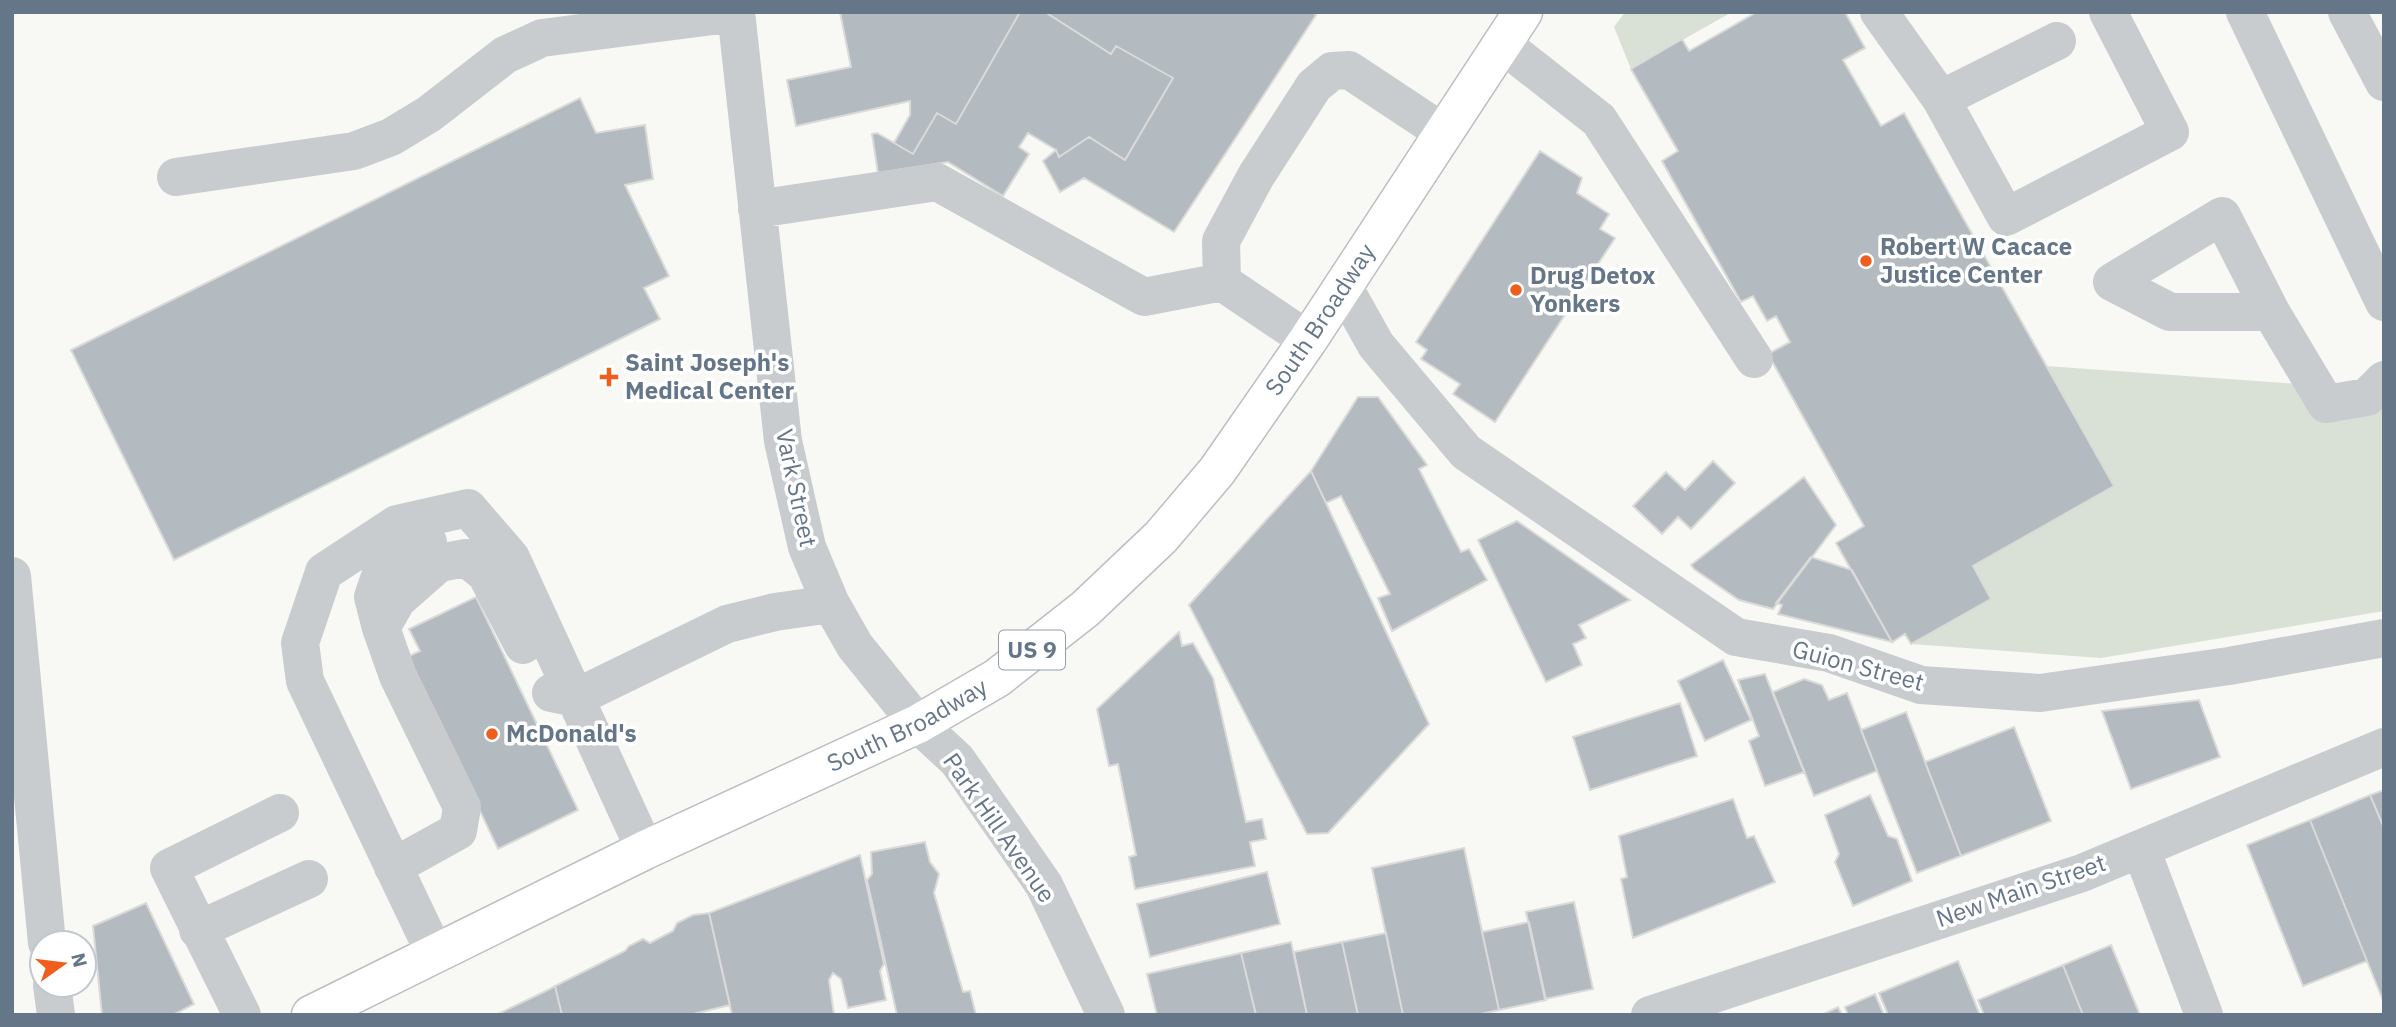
<svg xmlns="http://www.w3.org/2000/svg" width="2396" height="1027" font-family="'IBM Plex Sans',sans-serif">
  <rect width="100%" height="100%" fill="#f8f8f5"/>
  <!-- green -->
  <path fill="#d9e1d6" d="M 1625,12 L 1732,12 L 1631,69 L 1614,27 Z
    M 2046,366 L 2384,390 L 2384,611 L 2101,658 L 1911,644 L 1990,599 L 1973,566 L 2114,486 Z"/>
  <!-- building -->
  <path fill="#b3bac0" stroke="#dadad8" stroke-width="2" d="M 840,12 L 1020,12 L 956,124 L 937,113 L 913,154 L 894,143 L 910,115 L 910,101 L 796,126 L 787,80 L 851,67 Z
    M 1020,12 L 1045,12 L 1111,54 L 1116,46 L 1173,78 L 1125,160 L 1089,137 L 1059,157 L 1056,150 L 1028,133 L 1019,147 L 1029,154 L 1003,196 L 948,162 L 878,173 L 872,134 L 877,133 L 913,154 L 937,113 L 956,124 Z
    M 1045,12 L 1312,12 L 1316,15 L 1174,232 L 1084,178 L 1060,192 L 1043,161 L 1056,150 L 1059,157 L 1089,137 L 1125,160 L 1173,78 L 1116,46 L 1111,54 Z
    M 1757,12 L 1845,12 L 1865,48 L 1843,60 L 1881,126 L 1904,113 L 2114,486 L 1973,566 L 1991,599 L 1911,644 L 1905,634 L 1892,642 L 1836,543 L 1864,526 L 1768,354 L 1790,342 L 1776,316 L 1767,321 L 1753,296 L 1741,302 L 1662,161 L 1678,151 L 1631,69 L 1682,39 L 1689,51 Z
    M 580,98 L 596,133 L 645,125 L 653,179 L 625,185 L 669,276 L 644,288 L 660,319 L 174,560 L 71,350 Z
    M 1540,151 L 1582,178 L 1577,193 L 1609,214 L 1600,229 L 1615,238 L 1495,422 L 1453,394 L 1460,384 L 1421,359 L 1427,350 L 1416,342 Z
    M 1358,397 L 1378,397 L 1427,465 L 1419,469 L 1461,552 L 1469,549 L 1487,580 L 1392,631 L 1378,598 L 1390,594 L 1341,496 L 1326,503 L 1311,471 Z
    M 1713,461 L 1735,483 L 1691,529 L 1678,517 L 1662,534 L 1633,506 L 1666,472 L 1685,490 Z
    M 1311,471 L 1429,724 L 1328,833 L 1307,834 L 1189,605 Z
    M 1804,477 L 1836,525 L 1773,609 L 1739,600 L 1694,569 L 1691,565 Z
    M 1517,521 L 1630,600 L 1579,625 L 1586,638 L 1573,644 L 1582,665 L 1546,682 L 1478,540 Z
    M 1811,557 L 1852,570 L 1892,642 L 1778,614 L 1782,605 L 1776,603 Z
    M 476,597 L 578,810 L 498,849 L 407,657 L 420,651 L 409,629 Z
    M 1179,632 L 1182,646 L 1193,643 L 1213,678 L 1246,822 L 1262,819 L 1266,839 L 1250,842 L 1255,866 L 1135,889 L 1129,857 L 1136,855 L 1118,764 L 1109,766 L 1097,709 Z
    M 1723,660 L 1751,720 L 1705,741 L 1678,681 Z
    M 1765,674 L 1804,772 L 1765,786 L 1749,741 L 1759,736 L 1738,680 Z
    M 1804,679 L 1822,685 L 1829,700 L 1847,693 L 1877,771 L 1814,796 L 1773,692 Z
    M 2199,700 L 2220,757 L 2131,789 L 2102,711 Z
    M 1680,703 L 1697,756 L 1590,790 L 1573,737 Z
    M 1906,712 L 1961,856 L 1917,873 L 1861,730 Z
    M 2014,727 L 2051,821 L 1961,856 L 1925,762 Z
    M 2384,790 L 2384,828 L 2370,795 Z
    M 1870,795 L 1888,836 L 1897,839 L 1912,881 L 1853,906 L 1835,862 L 1839,854 L 1825,815 Z
    M 2370,795 L 2384,828 L 2384,1003 L 2310,820 Z
    M 1733,799 L 1747,838 L 1754,836 L 1775,882 L 1633,938 L 1621,879 L 1627,877 L 1619,836 Z
    M 2310,820 L 2367,961 L 2303,986 L 2247,845 Z
    M 925,842 L 930,862 L 939,874 L 934,893 L 963,992 L 970,991 L 976,1015 L 897,1015 L 867,880 L 872,874 L 871,852 Z
    M 1464,848 L 1499,1010 L 1476,1015 L 1403,1015 L 1372,868 Z
    M 860,855 L 884,964 L 880,971 L 886,1000 L 848,1008 L 841,979 L 833,973 L 829,980 L 834,1015 L 732,1015 L 709,913 Z
    M 1267,872 L 1280,924 L 1150,957 L 1137,904 Z
    M 1574,902 L 1593,989 L 1545,999 L 1526,912 Z
    M 146,903 L 194,1004 L 173,1015 L 102,1015 L 93,926 Z
    M 709,913 L 730,1005 L 689,1015 L 562,1015 L 555,986 L 625,951 L 629,946 L 643,939 L 650,943 L 673,931 L 677,923 L 693,915 Z
    M 1529,922 L 1546,1000 L 1499,1010 L 1482,932 Z
    M 1386,933 L 1403,1015 L 1358,1015 L 1342,942 Z
    M 1291,942 L 1307,1015 L 1256,1015 L 1241,953 Z
    M 1342,942 L 1358,1015 L 1307,1015 L 1294,952 Z
    M 2111,945 L 2140,1015 L 2083,1015 L 2063,965 Z
    M 1241,953 L 1256,1015 L 1157,1015 L 1147,974 Z
    M 1958,961 L 1980,1015 L 1888,1015 L 1879,993 Z
    M 2063,965 L 2083,1015 L 1984,1015 L 1978,1000 Z
    M 555,986 L 562,1015 L 496,1015 L 550,989 Z
    M 1875,994 L 1884,1015 L 1848,1015 L 1845,1007 Z
    M 1838,1007 L 1842,1015 L 1822,1015 Z"/>
  <g fill="none" stroke-linecap="round" stroke-linejoin="round">
    <defs>
      <g id="major">
        <path id="s1" d="M 311,1015 L 645,850 L 918,724 L 997,678 L 1085,609 L 1161,537 L 1217,471 L 1308,340 L 1523,12"/>
      </g>
    </defs>
    <!-- major casing -->
    <use href="#major" stroke="#bbbfc3" stroke-width="41"/>
    <!-- minor -->
    <path stroke="#c8cccf" stroke-width="38" d="M 736,12 L 783,441 L 807,547 L 831,604 L 855,646 L 918,724 L 957,760 L 1044,885 L 1106,1015
      M 1879,12 L 1941,99 L 2006,217 L 2170,132 L 2108,12
      M 2245,12 L 2384,302
      M 2347,12 L 2384,82
      M 1502,44 L 1599,120 L 1754,359
      M 1941,99 L 2057,41
      M 176,177 L 354,151 L 391,137 L 429,114 L 505,55 L 542,38 L 736,13
      M 757,209 L 937,182 L 1144,297 L 1222,282 L 1308,340
      M 1222,282 L 1221,241 L 1256,176 L 1314,86 L 1332,71 L 1349,70 L 1444,133
      M 1343,286 L 1376,345 L 1466,452 L 1736,637 L 1829,653 L 1921,685 L 2040,693 L 2229,666 L 2384,638
      M 2271,312 L 2170,312 L 2112,282 L 2222,216 L 2271,312 L 2326,404 L 2367,397 L 2384,380
      M 12,576 L 47,943
      M 381,628 L 373,597 L 385,562 L 410,545 L 428,542
      M 551,693 L 575,698 L 727,624 L 775,612 L 831,604
      M 2141,849 L 2204,1015
      M 393,867 L 458,831 L 462,807 L 398,676 L 381,628 L 397,600 L 439,563 L 466,558 L 486,574 L 523,645
      M 198,930 L 309,879
      M 435,954 L 305,681 L 300,643 L 324,572 L 397,524 L 468,508 L 511,558 L 645,850
      M 52,985 L 56,1015
      M 242,1015 L 169,868 L 280,813
      M 1650,1015 L 2082,873 L 2384,747"/>
    <!-- major -->
    <use href="#major" stroke="#fff" stroke-width="38"/>
  </g>
  <!-- markers -->
  <g fill="#f05e1e" stroke="#fff" stroke-width="2.5">
    <circle cx="1866" cy="261" r="7"/>
    <circle cx="1516" cy="290" r="7"/>
    <path d="M605.5 366.5h7v7h7v7h-7v7h-7v-7h-7v-7h7z"/>
    <circle cx="492" cy="734" r="7"/>
  </g>
  <g text-anchor="middle" stroke-width="7" stroke-linejoin="round" paint-order="stroke">
    <!-- shield labels -->
    <rect fill="#fff" stroke="#939fac" stroke-width="2" x="999" y="630.5" width="66" height="39" rx="5"/>
    <g font-size="23" font-weight="bold" fill="#657689">
      <text x="1032" y="658">US 9</text>
    </g>
    <!-- poi labels -->
    <g font-size="24" font-weight="bold" fill="#657689" stroke="#fff" text-anchor="start">
      <text x="1880" y="255">Robert W Cacace<tspan x="1880" dy="28">Justice Center</tspan></text>
      <text x="1530" y="284">Drug Detox<tspan x="1530" dy="28">Yonkers</tspan></text>
      <text x="625" y="371">Saint Joseph's<tspan x="625" dy="28">Medical Center</tspan></text>
      <text x="506" y="742">McDonald's</text>
    </g>
    <!-- street labels -->
    <g font-size="24" fill="#657689" stroke="#fff">
      <text dy="8" stroke="none"><textPath href="#s1" startOffset="1251">South Broadway</textPath></text>
      <text transform="translate(796 488) rotate(78)" y="8">Vark Street</text>
      <text transform="translate(1858 666) rotate(15)" y="8">Guion Street</text>
      <text dy="8" stroke="none"><textPath href="#s1" startOffset="663">South Broadway</textPath></text>
      <text transform="translate(999 828) rotate(55)" y="8">Park Hill Avenue</text>
      <text transform="translate(2021 891) rotate(-19)" y="8">New Main Street</text>
    </g>
  </g>
  <!-- border -->
  <rect width="2396" height="1027" fill="none" stroke="#657689" stroke-width="28"/>
  <!-- north arrow -->
  <g transform="translate(63 964) rotate(76)"><circle r="33" fill="#ffffff" stroke="#c1c8d0" stroke-width="2"/>
  <path d="M0-5L12 26L0 18L-12 26Z" fill="#f05e1e"/>
  <text y="-10" font-size="19" font-weight="bold" text-anchor="middle" fill="#657689">N</text>
  </g>
</svg>
